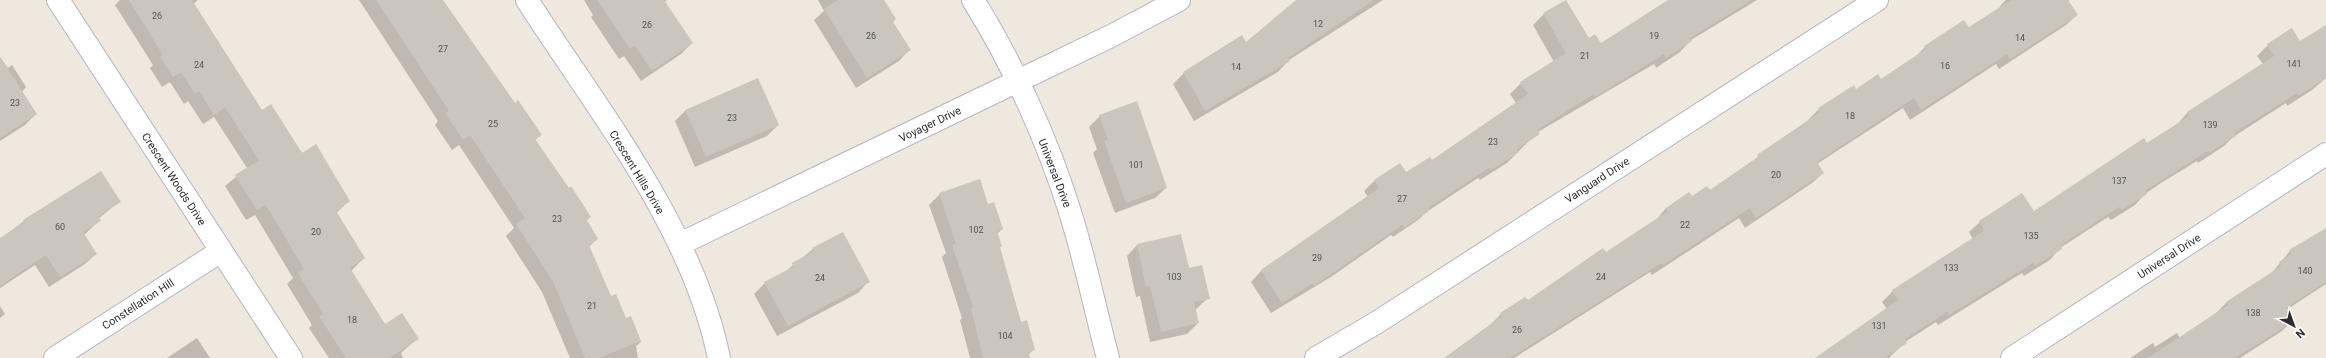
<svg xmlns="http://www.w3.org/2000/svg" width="2326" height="358" font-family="Roboto,sans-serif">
  <rect width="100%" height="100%" fill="#efe8df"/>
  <!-- shadow -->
  <path fill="#0003" d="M 120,0 L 198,0 L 193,4 L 262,111 L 349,201 L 336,213 L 364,258 L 351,271 L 384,325 L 417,339 L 401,353 L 403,358 L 329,358 L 309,328 L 312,325 L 287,284 L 293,278 L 255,215 L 246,220 L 225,186 L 247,168 L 214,117 L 203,124 L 188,101 L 184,104 L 170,82 L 162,87 L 150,68 L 153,65 L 115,5 Z
    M 359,0 L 441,0 L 515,104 L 541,135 L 535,140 L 597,239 L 589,247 L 610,297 L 625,319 L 630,317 L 641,342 L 636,346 L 638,358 L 570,358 L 542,292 L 506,236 L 514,228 L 459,145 L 452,150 L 435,125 L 438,121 Z
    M 584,0 L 667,0 L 664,2 L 692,43 L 681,54 L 641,81 L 624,56 L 619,59 L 591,17 L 593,15 Z
    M 818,0 L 883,0 L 892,22 L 909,50 L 899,61 L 856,88 L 814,20 L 824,11 Z
    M 1298,0 L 1383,0 L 1289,60 L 1278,72 L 1194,121 L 1173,84 L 1184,73 L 1242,36 L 1246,43 Z
    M 1670,0 L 1757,0 L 1691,40 L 1680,52 L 1656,68 L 1654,64 L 1538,132 L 1507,163 L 1480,180 L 1478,178 L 1428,211 L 1418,220 L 1393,237 L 1391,235 L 1331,277 L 1271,313 L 1251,282 L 1261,271 L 1368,197 L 1364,191 L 1374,181 L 1399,164 L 1406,173 L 1431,161 L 1516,103 L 1510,94 L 1521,83 L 1554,62 L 1533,25 L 1544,14 L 1601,45 Z
    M 2006,0 L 2070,0 L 2068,1 L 2077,15 L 2066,25 L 1999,69 L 1996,64 L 1910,120 L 1903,108 L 1817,164 L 1823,173 L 1812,183 L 1745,228 L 1739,218 L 1652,275 L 1650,272 L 1514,358 L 1446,358 L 1490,325 L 1501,314 L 1528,302 L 1605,253 L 1656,220 L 1666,208 L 1709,191 L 1809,122 L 1808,120 L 1819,109 L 1856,90 L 1881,80 L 1914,58 L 1925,47 L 1969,29 L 2001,8 L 2000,6 Z
    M 2326,27 L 2326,78 L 2312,90 L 2287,106 L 2286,103 L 2233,137 L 2224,146 L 2198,163 L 2197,161 L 2161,183 L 2145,194 L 2135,205 L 2111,220 L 2108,217 L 2060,248 L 2050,260 L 2024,276 L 2022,273 L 1938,325 L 1936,322 L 1905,342 L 1889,358 L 1817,358 L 1887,309 L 1882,302 L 1893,291 L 1973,239 L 1969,232 L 1980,222 L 2034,212 L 2177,125 L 2187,113 L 2263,64 L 2257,56 L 2268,45 L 2300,43 Z
    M 0,57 L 8,68 L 12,65 L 26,87 L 22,92 L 36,114 L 25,125 L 0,141 Z
    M 686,110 L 778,125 L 767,136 L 695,167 L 675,121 Z
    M 1100,116 L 1166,188 L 1155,198 L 1115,213 L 1093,153 L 1097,149 L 1089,127 Z
    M 940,194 L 987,205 L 1002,229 L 997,234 L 1001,246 L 999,248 L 1021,323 L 1034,349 L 1028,355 L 1029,358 L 970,358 L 960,320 L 962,318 L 942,257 L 946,253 L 929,205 Z
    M 119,202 L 98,219 L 99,221 L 84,235 L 96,254 L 85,264 L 49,287 L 35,265 L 0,288 L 0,239 L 24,221 Z
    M 2326,231 L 2326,284 L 2286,310 L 2293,320 L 2282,331 L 2240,358 L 2130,358 L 2153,343 L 2155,347 L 2177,333 L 2180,338 L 2216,313 L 2226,303 L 2270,275 L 2290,251 Z
    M 1137,245 L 1188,269 L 1208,298 L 1195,310 L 1198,323 L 1187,334 L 1150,342 L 1140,296 L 1136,297 L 1127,256 Z
    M 813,249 L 868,282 L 858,293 L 777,336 L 754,294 L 765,283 L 782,274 Z
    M 0,306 L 5,314 L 0,318 Z
    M 197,338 L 210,358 L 167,358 Z"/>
  <!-- building -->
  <path fill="#cbc6bd" d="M 129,0 L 192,0 L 262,110 L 271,104 L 302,153 L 316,144 L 350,201 L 336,211 L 365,258 L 350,268 L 385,324 L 402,313 L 419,339 L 389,358 L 346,358 L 319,316 L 323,314 L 298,273 L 304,269 L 266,205 L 257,210 L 235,175 L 259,160 L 225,107 L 214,115 L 199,91 L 195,94 L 181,72 L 173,77 L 160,57 L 163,55 Z
    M 376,0 L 443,0 L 515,103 L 518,100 L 542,135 L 535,139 L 569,188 L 571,186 L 591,217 L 587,220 L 598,239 L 589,245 L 611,296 L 616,294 L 626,318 L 631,316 L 641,341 L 599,358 L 585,358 L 553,281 L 516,224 L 525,218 L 470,135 L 463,140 L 445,113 L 449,111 Z
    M 597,0 L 664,0 L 693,43 L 652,71 L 635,46 L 630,49 Z
    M 838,0 L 884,0 L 896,19 L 893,22 L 911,50 L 867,78 L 824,9 Z
    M 1296,0 L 1374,0 L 1288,58 L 1290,61 L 1205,111 L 1183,72 L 1242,35 L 1246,42 Z
    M 1566,0 L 1589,38 L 1595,34 L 1601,43 L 1668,0 L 1752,0 L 1690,38 L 1692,41 L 1666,58 L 1664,54 L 1595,97 L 1594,94 L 1537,130 L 1540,134 L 1517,149 L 1519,152 L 1491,170 L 1489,168 L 1429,207 L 1430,210 L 1404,228 L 1402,225 L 1314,286 L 1313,283 L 1282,303 L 1261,270 L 1379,188 L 1374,180 L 1400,163 L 1406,172 L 1430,157 L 1432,160 L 1528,94 L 1520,82 L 1566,53 L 1543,13 Z
    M 2011,0 L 2068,0 L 2078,15 L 2010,59 L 2007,54 L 1921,110 L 1914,98 L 1817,162 L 1824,173 L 1756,218 L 1750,208 L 1663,265 L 1661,263 L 1510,358 L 1444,358 L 1502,316 L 1500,313 L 1525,297 L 1528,300 L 1603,248 L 1606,252 L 1668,211 L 1666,208 L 1689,192 L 1692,196 L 1707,186 L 1710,190 L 1758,157 L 1757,155 L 1820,112 L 1818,108 L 1854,85 L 1856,89 L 1878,74 L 1881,79 L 1926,49 L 1924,46 L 1964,20 L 1969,27 Z
    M 2326,25 L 2326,78 L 2298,96 L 2297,93 L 2234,133 L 2236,136 L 2209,153 L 2208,151 L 2173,173 L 2145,191 L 2147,194 L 2122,210 L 2119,207 L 2060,246 L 2062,249 L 2035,266 L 2033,263 L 1949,315 L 1947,312 L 1905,339 L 1907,343 L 1885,358 L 1815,358 L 1898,300 L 1892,290 L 1985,230 L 1979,221 L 2022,193 L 2034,211 L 2144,138 L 2147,143 L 2189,116 L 2187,112 L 2274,56 L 2267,44 L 2292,28 L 2300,41 Z
    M 0,57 L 37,114 L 0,138 Z
    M 758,78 L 779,125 L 706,157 L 685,110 Z
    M 1137,101 L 1167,188 L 1126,203 L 1104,141 L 1108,140 L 1099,115 Z
    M 101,171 L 121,202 L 98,216 L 101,221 L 83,232 L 97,254 L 60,277 L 46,255 L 0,286 L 0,238 L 25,222 L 23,220 Z
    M 980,179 L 988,204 L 994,202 L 1003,229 L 997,231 L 1002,246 L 1000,247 L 1021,322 L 1027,320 L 1035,350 L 1028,352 L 1030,358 L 983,358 L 971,308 L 973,307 L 952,245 L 956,244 L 939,193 Z
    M 2326,228 L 2326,282 L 2286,308 L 2294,321 L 2235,358 L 2148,358 L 2228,305 L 2226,302 L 2281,266 L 2279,262 L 2292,254 L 2289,250 Z
    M 843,232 L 870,282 L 788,326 L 764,282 L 793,267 L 792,263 L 814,251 L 812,248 Z
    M 1181,234 L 1189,268 L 1202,265 L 1210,299 L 1194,302 L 1199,323 L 1161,332 L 1150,286 L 1146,287 L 1137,244 Z"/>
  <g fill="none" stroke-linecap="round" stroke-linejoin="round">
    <defs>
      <path id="street" d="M 58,0 L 291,358
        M 527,0 C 598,111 692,226 719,358
        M 973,0 C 1012,62 1048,141 1070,212 C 1085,259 1095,309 1108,358
        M 680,244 L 1111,36 L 1179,0
        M 55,358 L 221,251
        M 1316,358 L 1376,323 L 1877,0
        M 2012,358 L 2326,154"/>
    </defs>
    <!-- street casing -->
    <use href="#street" stroke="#b3b5c1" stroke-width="24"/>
    <!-- street -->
    <use href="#street" stroke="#fff" stroke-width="22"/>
  </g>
  <g text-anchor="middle" stroke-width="3" stroke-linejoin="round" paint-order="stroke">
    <!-- number labels -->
    <g font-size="9" fill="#545351">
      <text x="157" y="19">26</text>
      <text x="1318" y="27">12</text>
      <text x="647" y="28">26</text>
      <text x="871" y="39">26</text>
      <text x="1654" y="39">19</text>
      <text x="2020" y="41">14</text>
      <text x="443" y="52">27</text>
      <text x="1585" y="59">21</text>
      <text x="2294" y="67">141</text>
      <text x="199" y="68">24</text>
      <text x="1945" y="69">16</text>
      <text x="1236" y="70">14</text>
      <text x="15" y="106">23</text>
      <text x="1850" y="119">18</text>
      <text x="732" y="121">23</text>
      <text x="493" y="127">25</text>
      <text x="2210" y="128">139</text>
      <text x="1493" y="145">23</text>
      <text x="1136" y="168">101</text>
      <text x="1776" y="178">20</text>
      <text x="2119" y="184">137</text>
      <text x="1402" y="202">27</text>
      <text x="557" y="222">23</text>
      <text x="1685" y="228">22</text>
      <text x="60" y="230">60</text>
      <text x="976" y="233">102</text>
      <text x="316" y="235">20</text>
      <text x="2031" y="239">135</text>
      <text x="1317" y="261">29</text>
      <text x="1951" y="271">133</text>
      <text x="2305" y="274">140</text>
      <text x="1174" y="280">103</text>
      <text x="1601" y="280">24</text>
      <text x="820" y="281">24</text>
      <text x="592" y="309">21</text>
      <text x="2253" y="316">138</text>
      <text x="352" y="323">18</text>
      <text x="1879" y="329">131</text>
      <text x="1517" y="333">26</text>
      <text x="1005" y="339">104</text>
    </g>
    <!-- street labels -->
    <g font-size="11" fill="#2d2d2d" stroke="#fff">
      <text transform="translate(930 124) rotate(-26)" y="4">Voyager Drive</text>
      <text transform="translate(637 172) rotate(59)" y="4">Crescent Hills Drive</text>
      <text transform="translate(1055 173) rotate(69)" y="4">Universal Drive</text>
      <text transform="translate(174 179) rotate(57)" y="4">Crescent Woods Drive</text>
      <text transform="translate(1597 180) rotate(-33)" y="4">Vanguard Drive</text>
      <text transform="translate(2169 256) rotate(-33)" y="4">Universal Drive</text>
      <text transform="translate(138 304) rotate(-33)" y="4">Constellation Hill</text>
    </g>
  </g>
  <!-- north arrow -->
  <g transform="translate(2294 326) rotate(139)" stroke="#ffffff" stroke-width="3" paint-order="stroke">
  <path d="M0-3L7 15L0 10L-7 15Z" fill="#2d2d2d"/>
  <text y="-6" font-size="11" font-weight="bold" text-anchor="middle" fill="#2d2d2d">N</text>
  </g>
</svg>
